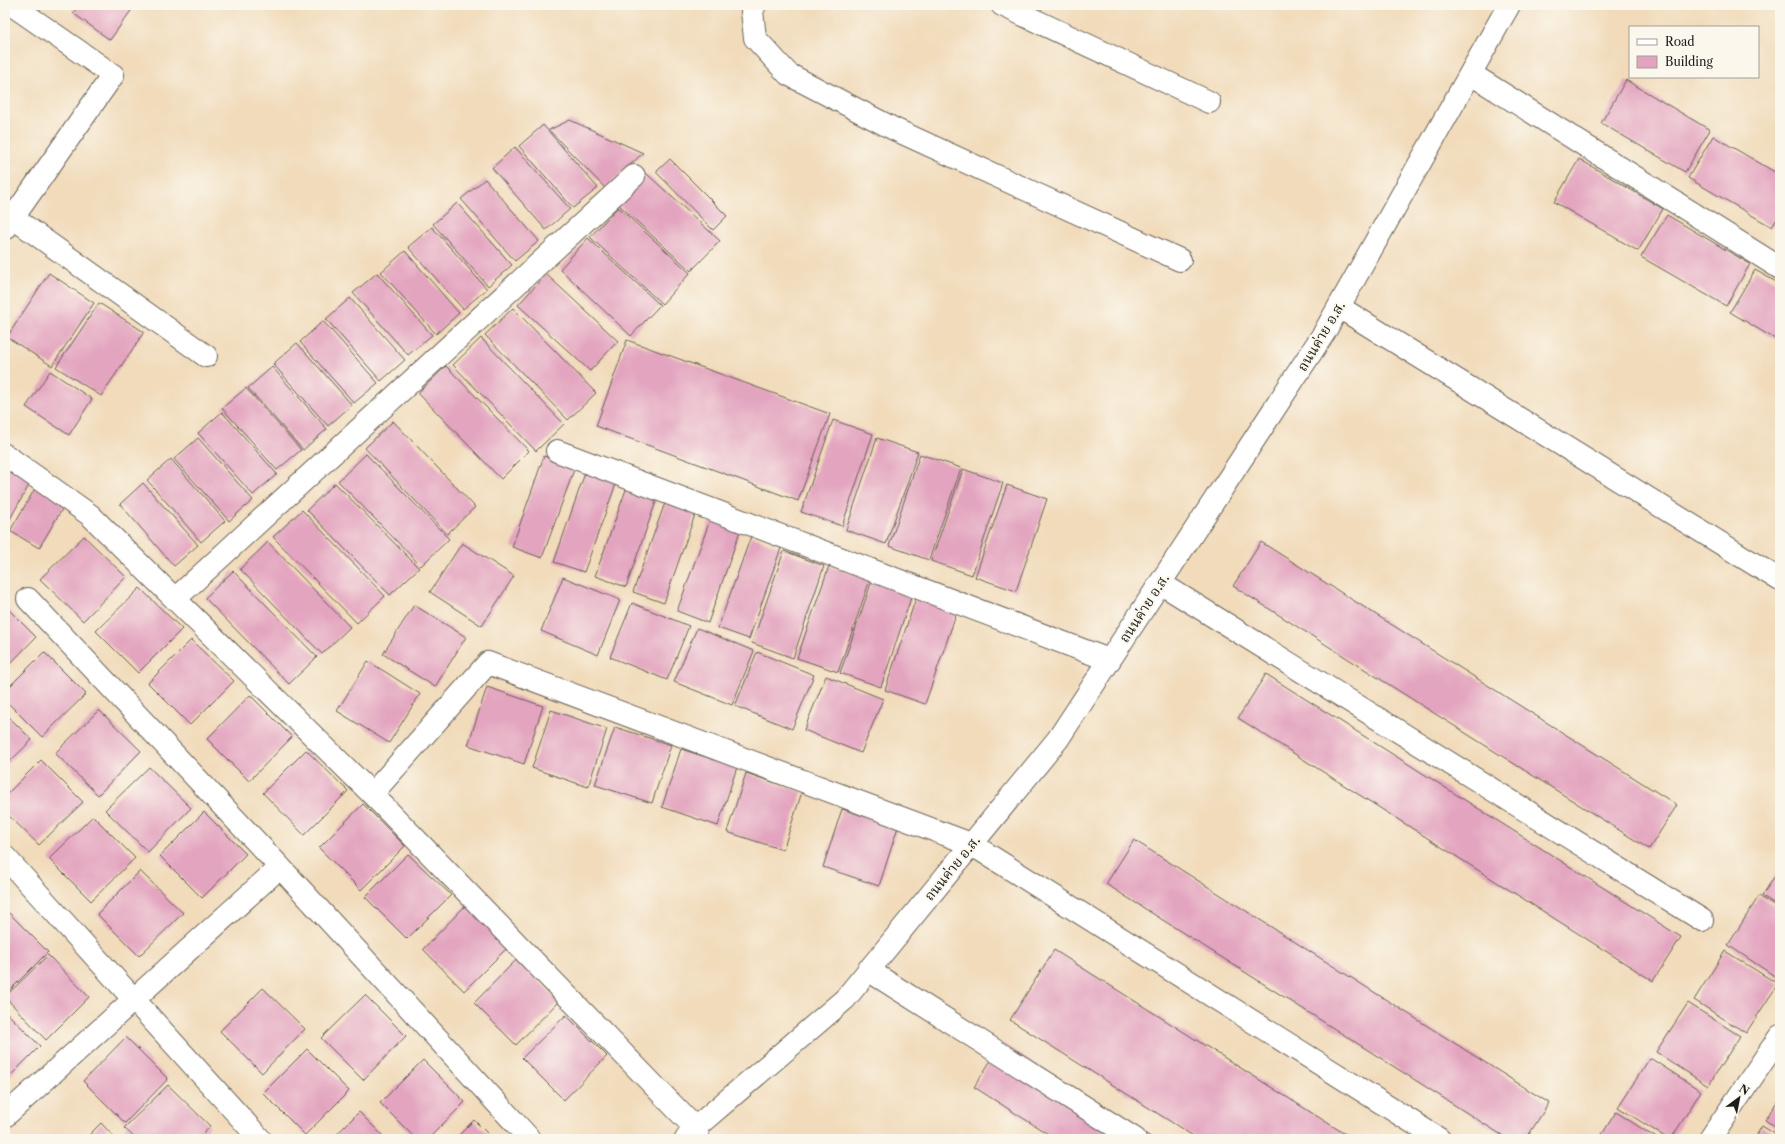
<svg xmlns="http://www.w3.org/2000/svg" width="1785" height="1144" font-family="'Libre Caslon Text','Noto Serif Thai',serif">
  <rect width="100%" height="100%" fill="#fbf7ec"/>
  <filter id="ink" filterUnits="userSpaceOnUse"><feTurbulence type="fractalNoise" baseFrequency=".025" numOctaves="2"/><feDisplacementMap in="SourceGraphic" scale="8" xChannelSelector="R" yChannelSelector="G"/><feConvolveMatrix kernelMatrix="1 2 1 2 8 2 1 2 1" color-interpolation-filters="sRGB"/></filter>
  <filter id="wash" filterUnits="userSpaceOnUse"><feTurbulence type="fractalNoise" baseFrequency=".012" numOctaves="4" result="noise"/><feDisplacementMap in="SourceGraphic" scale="16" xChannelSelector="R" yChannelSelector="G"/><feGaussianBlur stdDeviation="0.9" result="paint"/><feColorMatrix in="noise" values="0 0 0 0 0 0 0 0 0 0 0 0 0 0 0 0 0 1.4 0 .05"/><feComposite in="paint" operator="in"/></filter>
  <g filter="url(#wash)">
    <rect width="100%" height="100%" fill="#f1dbbb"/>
    <g id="blocks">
      <!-- building -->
      <path fill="#e3a4bf" d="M 79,5 L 135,5 L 110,40 L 73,13 Z
        M 1626,80 L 1710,130 L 1685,172 L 1601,123 Z
        M 570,120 L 643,153 L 605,188 L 549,130 Z
        M 543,125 L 598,188 L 573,208 L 519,146 Z
        M 1713,136 L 1780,175 L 1780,214 L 1772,227 L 1688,178 Z
        M 515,147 L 570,209 L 546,230 L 492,168 Z
        M 670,159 L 727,216 L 713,230 L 656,172 Z
        M 1579,159 L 1663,209 L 1638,251 L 1554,202 Z
        M 647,174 L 720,241 L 691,271 L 619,205 Z
        M 485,179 L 539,241 L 515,261 L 461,199 Z
        M 457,203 L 512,265 L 488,286 L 433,224 Z
        M 618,207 L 690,273 L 662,304 L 590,237 Z
        M 1667,215 L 1750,264 L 1726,306 L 1641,257 Z
        M 432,227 L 487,289 L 463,309 L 408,247 Z
        M 588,238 L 660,305 L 631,336 L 560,269 Z
        M 405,251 L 459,313 L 436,334 L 381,272 Z
        M 1755,270 L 1780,284 L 1780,342 L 1730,312 Z
        M 49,273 L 94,303 L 52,366 L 7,337 Z
        M 377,273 L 432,335 L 408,355 L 353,293 Z
        M 546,274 L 618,341 L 590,371 L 518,305 Z
        M 350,298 L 405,360 L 381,381 L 326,319 Z
        M 99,303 L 144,332 L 101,396 L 56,367 Z
        M 513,308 L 596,393 L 568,420 L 485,335 Z
        M 323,321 L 378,383 L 354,403 L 300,342 Z
        M 481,338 L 564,424 L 536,451 L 453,365 Z
        M 627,340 L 830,414 L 798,501 L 596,426 Z
        M 297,343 L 352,405 L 328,426 L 273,364 Z
        M 446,366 L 529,451 L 501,479 L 418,393 Z
        M 272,367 L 327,429 L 303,450 L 248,388 Z
        M 50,371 L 92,399 L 69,435 L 26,407 Z
        M 246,388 L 301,450 L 277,470 L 222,408 Z
        M 222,412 L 277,474 L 253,495 L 198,433 Z
        M 833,420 L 873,434 L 842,526 L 801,512 Z
        M 393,421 L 475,507 L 447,534 L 365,448 Z
        M 198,438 L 253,500 L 229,521 L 174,459 Z
        M 877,438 L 918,452 L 886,544 L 846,530 Z
        M 366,454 L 449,539 L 421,566 L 338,481 Z
        M 920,454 L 961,468 L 929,560 L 889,546 Z
        M 544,456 L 575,467 L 542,558 L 512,547 Z
        M 171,459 L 225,521 L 201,542 L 147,480 Z
        M 5,464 L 32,480 L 7,524 L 5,523 Z
        M 963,469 L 1003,483 L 972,575 L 931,561 Z
        M 586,470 L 617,481 L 584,572 L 554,562 Z
        M 143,483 L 198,545 L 174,566 L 120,504 Z
        M 335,483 L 419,568 L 390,595 L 307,510 Z
        M 628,484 L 658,496 L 626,587 L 595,576 Z
        M 1007,485 L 1047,499 L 1016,591 L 975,577 Z
        M 36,487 L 65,504 L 39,548 L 10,531 Z
        M 666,500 L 696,512 L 664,603 L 633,592 Z
        M 302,510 L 385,596 L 357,623 L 273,537 Z
        M 710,520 L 740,531 L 708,623 L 677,611 Z
        M 84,536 L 126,577 L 83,621 L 40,579 Z
        M 751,536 L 781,548 L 749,639 L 718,628 Z
        M 268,542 L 350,627 L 322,654 L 240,569 Z
        M 1261,542 L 1677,805 L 1649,849 L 1233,586 Z
        M 462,543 L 514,576 L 482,626 L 430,592 Z
        M 784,551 L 824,566 L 793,658 L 752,643 Z
        M 829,566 L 870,580 L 838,672 L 797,658 Z
        M 233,571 L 317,657 L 289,684 L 205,598 Z
        M 563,577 L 620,600 L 598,655 L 541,631 Z
        M 872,581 L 912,595 L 881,687 L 840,673 Z
        M 140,588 L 182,629 L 138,673 L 96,631 Z
        M 916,598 L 957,612 L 925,704 L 885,690 Z
        M 632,603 L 689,626 L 667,680 L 610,657 Z
        M 414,605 L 466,637 L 435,687 L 383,654 Z
        M 5,606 L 36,637 L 5,669 Z
        M 697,628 L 754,651 L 732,705 L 674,682 Z
        M 191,640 L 234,681 L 190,725 L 148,683 Z
        M 44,652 L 86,694 L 42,737 L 5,700 L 5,691 Z
        M 757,652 L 814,675 L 792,729 L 735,706 Z
        M 368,661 L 420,694 L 389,743 L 337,711 Z
        M 1266,674 L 1681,937 L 1653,981 L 1238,718 Z
        M 826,676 L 883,699 L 861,753 L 804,730 Z
        M 487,687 L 543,706 L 524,764 L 468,745 Z
        M 250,695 L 292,737 L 249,781 L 207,739 Z
        M 99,710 L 141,751 L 98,795 L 55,753 Z
        M 551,710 L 607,729 L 588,787 L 532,768 Z
        M 5,713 L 32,740 L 5,766 Z
        M 615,727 L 671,745 L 652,803 L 595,785 Z
        M 681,749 L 737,767 L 718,826 L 662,807 Z
        M 306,750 L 348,791 L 304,835 L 263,793 Z
        M 41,760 L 83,802 L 39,845 L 5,812 L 5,796 Z
        M 149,767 L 191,808 L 148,852 L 105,810 Z
        M 746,773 L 802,792 L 783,850 L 727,832 Z
        M 363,804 L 405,846 L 361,890 L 319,848 Z
        M 842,809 L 898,827 L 879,886 L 823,867 Z
        M 204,812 L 246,854 L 202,898 L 160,856 Z
        M 93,816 L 135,858 L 91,901 L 49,859 Z
        M 1134,840 L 1549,1103 L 1526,1139 L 1508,1139 L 1106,884 Z
        M 408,854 L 451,895 L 407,939 L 365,897 Z
        M 1780,868 L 1780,907 L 1762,896 Z
        M 140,871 L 183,913 L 139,956 L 97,914 Z
        M 1759,896 L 1780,910 L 1779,979 L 1728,945 Z
        M 466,905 L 508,947 L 464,991 L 423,949 Z
        M 5,909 L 48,952 L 5,995 Z
        M 1054,950 L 1353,1139 L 1198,1139 L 1010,1020 Z
        M 1725,951 L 1778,984 L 1746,1033 L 1694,1000 Z
        M 48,955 L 89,997 L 46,1040 L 5,997 Z
        M 517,959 L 559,1001 L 516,1045 L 474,1003 Z
        M 263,988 L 305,1029 L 262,1073 L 220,1031 Z
        M 365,995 L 406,1036 L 363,1080 L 321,1038 Z
        M 1688,1003 L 1740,1036 L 1708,1086 L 1656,1052 Z
        M 5,1011 L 40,1046 L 5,1081 Z
        M 566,1015 L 607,1056 L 564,1100 L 522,1058 Z
        M 126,1037 L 168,1079 L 125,1123 L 83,1081 Z
        M 1002,1043 L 1154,1139 L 1056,1139 L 974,1087 Z
        M 307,1049 L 349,1091 L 305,1135 L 263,1093 Z
        M 1650,1058 L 1701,1091 L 1671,1139 L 1668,1139 L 1618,1107 Z
        M 423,1060 L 465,1102 L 428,1139 L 416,1139 L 380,1103 Z
        M 168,1085 L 210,1126 L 197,1139 L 136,1139 L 124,1128 Z
        M 1780,1097 L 1780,1130 L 1765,1120 Z
        M 359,1112 L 386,1139 L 332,1139 Z
        M 1616,1112 L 1658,1139 L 1599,1139 Z
        M 474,1120 L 493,1139 L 455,1139 Z
        M 101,1123 L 116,1139 L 85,1139 Z
        M 1762,1126 L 1780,1137 L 1780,1139 L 1754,1139 Z"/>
    </g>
  </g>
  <g filter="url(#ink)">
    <use href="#blocks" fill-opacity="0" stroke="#675f54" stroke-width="1"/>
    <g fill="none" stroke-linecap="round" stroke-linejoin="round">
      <defs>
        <path id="minor" d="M 755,5 L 752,11 L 755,38 L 788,74 L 894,129 L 1180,260
          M 1002,5 L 1209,102
          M 1471,74 L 1780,268
          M 5,212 L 206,356
          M 5,229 L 113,75 L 12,5
          M 1339,307 L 1780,580
          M 557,451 L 1109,660
          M 5,455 L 90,515 L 372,794 L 695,1128 L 699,1139
          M 1160,583 L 1702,920
          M 28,599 L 280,867 L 528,1137
          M 175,599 L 634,176
          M 372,794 L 488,663 L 971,844 L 1439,1139
          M 5,857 L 260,1139
          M 868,970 L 1135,1139
          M 5,1116 L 280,867
          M 686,1139 L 695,1128 L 845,999 L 1058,739 L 1324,333 L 1509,5
          M 1710,1139 L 1780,1036"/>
      </defs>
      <!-- minor casing -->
      <use href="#minor" stroke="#675f54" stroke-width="24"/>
      <!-- minor -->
      <use href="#minor" stroke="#fff" stroke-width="22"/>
    </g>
  </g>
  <g text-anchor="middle" stroke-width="4" stroke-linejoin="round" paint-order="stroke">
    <!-- street labels -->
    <g font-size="14" fill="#1c1c1c" stroke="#fbf7ec">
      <text transform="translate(1321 336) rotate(-59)" y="5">ถนนค่าย อ.ส.</text>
      <text transform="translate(1144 608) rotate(-57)" y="5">ถนนค่าย อ.ส.</text>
      <text transform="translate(952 868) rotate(-51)" y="5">ถนนค่าย อ.ส.</text>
    </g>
  </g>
  <!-- margin -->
  <rect width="1785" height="1144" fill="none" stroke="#fbf7ec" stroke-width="20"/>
  <!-- legend -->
  <rect x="1629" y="26" width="130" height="52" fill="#fbf7ec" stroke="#a29f99"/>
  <rect x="1637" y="39" width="20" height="6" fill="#ffffff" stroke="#a29f99"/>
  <text x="1665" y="46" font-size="12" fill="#1c1c1c">Road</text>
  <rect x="1637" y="56" width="20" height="12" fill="#e3a4bf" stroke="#a29f99"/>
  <text x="1665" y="66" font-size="12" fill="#1c1c1c">Building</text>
  <!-- north arrow -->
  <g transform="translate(1739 1098) rotate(32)" stroke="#fbf7ec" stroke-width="3" paint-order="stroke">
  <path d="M0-3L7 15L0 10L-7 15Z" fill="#1c1c1c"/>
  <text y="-6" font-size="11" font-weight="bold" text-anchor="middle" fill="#1c1c1c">N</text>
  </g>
</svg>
